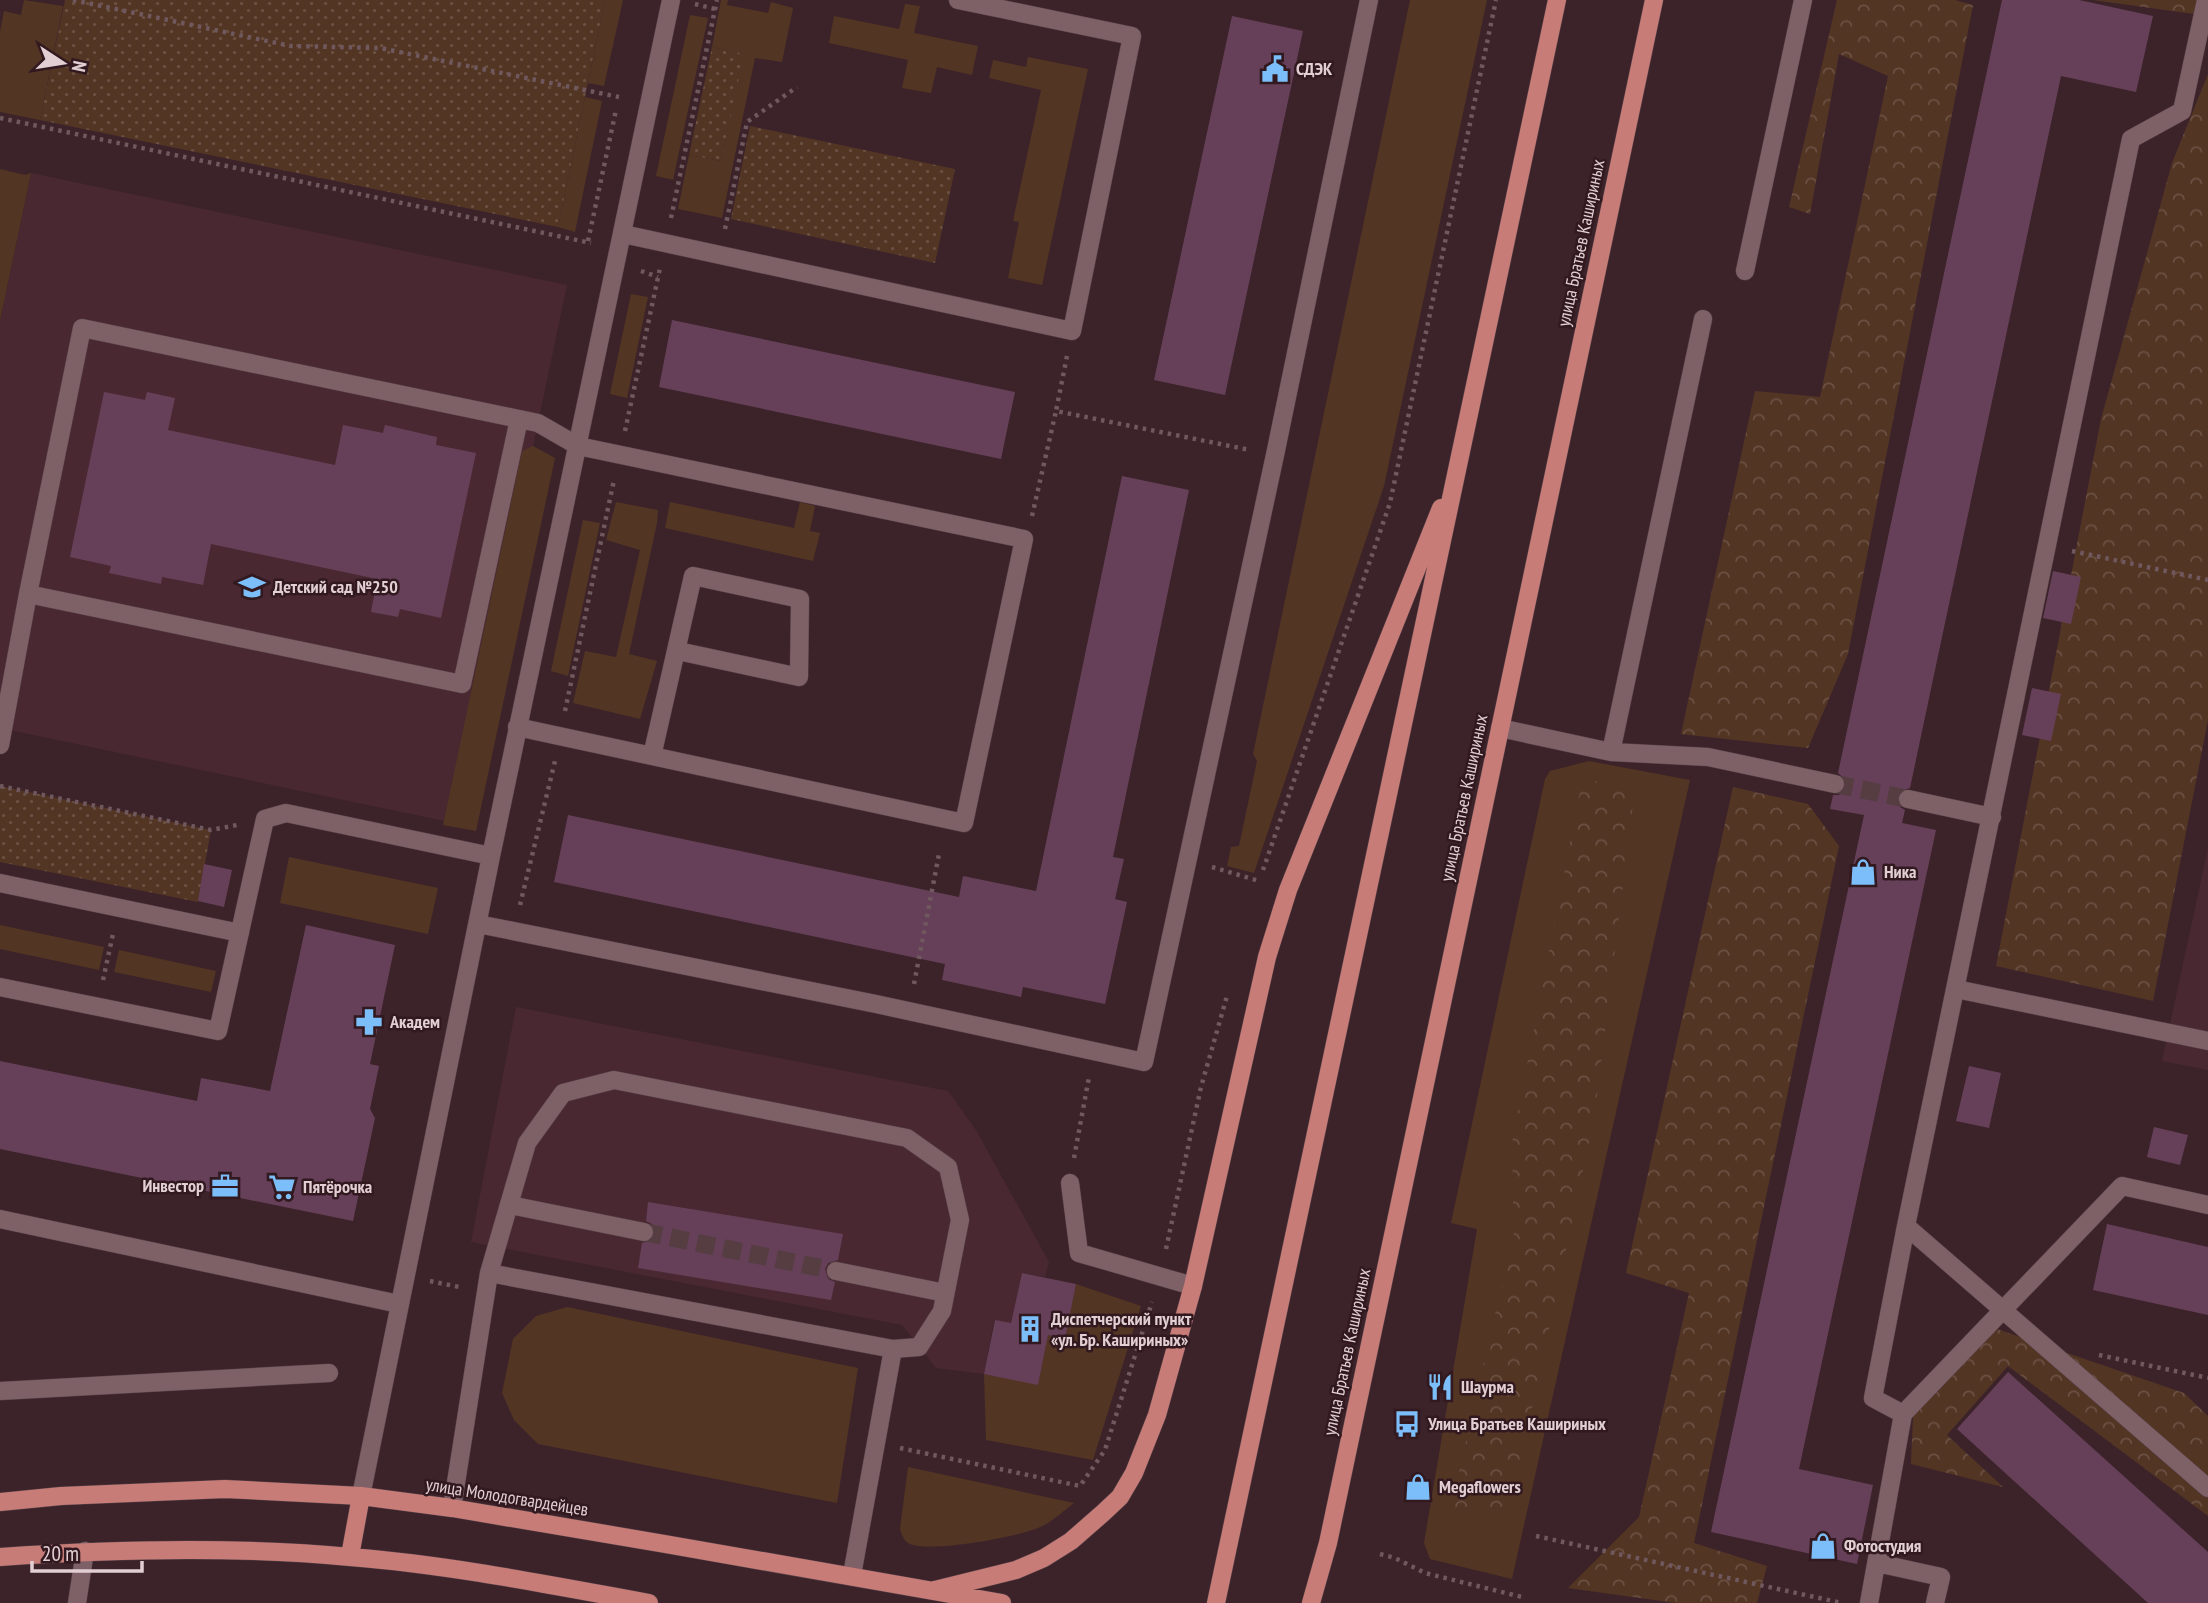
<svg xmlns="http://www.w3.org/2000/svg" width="2208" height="1603" font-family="'PT Sans Narrow',sans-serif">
  <defs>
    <pattern id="forest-crowns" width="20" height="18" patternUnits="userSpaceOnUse" patternTransform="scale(1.75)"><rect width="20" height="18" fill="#533524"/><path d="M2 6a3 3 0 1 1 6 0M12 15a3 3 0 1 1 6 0" fill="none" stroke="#6b5143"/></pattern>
    <pattern id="park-dots" width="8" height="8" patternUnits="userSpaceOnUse" patternTransform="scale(1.75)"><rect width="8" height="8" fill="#533524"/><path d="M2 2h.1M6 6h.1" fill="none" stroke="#6b5143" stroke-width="1.8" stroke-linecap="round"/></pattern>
  </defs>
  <rect width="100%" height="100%" fill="#3c2329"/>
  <!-- built -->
  <path fill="#492831" d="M 31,173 L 567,285 L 454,823 L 0,728 L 0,321 Z
    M 2208,848 L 2208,1070 L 2162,1061 Z
    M 516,1007 L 948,1091 L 976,1130 L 1049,1262 L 1045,1277 L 1022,1273 L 1011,1323 L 994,1320 L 984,1374 L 936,1368 L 902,1325 L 471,1242 Z"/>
  <!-- grass -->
  <path fill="#533524" d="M 24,0 L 63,6 L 40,120 L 0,112 L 0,32 L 4,11 L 21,15 Z
    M 605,0 L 623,0 L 604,86 L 588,83 Z
    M 721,0 L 728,0 L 727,5 L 768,13 L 771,2 L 793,8 L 782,62 L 755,58 L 722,218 L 678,209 L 689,155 L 721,161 L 743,54 L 712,47 Z
    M 1410,0 L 1487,0 L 1384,486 L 1254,873 L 1227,866 L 1231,847 L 1239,846 L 1257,761 L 1253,754 Z
    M 905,4 L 920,6 L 914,33 L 978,46 L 972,75 L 937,67 L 931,93 L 902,88 L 908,60 L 829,43 L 834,16 L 899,29 Z
    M 690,15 L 708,18 L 673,180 L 656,176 Z
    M 1028,57 L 1088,69 L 1042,285 L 1008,278 L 1019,222 L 1013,221 L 1041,90 L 989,78 L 993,60 L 1026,67 Z
    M 585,97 L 602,101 L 575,232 L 558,227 Z
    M 0,169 L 25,175 L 31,173 L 0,321 Z
    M 631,294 L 648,297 L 627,398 L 610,394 Z
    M 533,446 L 555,458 L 476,831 L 443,825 L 522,451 Z
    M 616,502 L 658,510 L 657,523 L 629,654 L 657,661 L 640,719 L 573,703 L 585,651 L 616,657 L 640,550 L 606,540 Z
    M 670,502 L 794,528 L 800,502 L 815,506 L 810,531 L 820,533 L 813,561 L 665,528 Z
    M 583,520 L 600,523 L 568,676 L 551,671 Z
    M 1589,761 L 1690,780 L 1512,1579 L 1430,1559 L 1424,1543 L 1477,1229 L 1451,1223 L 1545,779 L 1550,771 Z
    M 289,857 L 438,888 L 428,934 L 280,903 Z
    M 0,925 L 104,947 L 99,970 L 0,949 Z
    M 119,950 L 216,971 L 211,992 L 114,972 Z
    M 1076,1284 L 1141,1306 L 1093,1460 L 986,1440 L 984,1374 L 1038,1384 L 1048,1335 L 1065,1338 Z
    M 567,1307 L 858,1368 L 837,1503 L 538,1444 L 514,1420 L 502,1393 L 513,1339 L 536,1316 Z
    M 908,1467 L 1074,1503 C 1062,1512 1051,1523 1038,1528 C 1016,1537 927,1554 908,1543 C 903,1540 902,1534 900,1529 Z"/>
  <!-- forest -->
  <path fill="url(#forest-crowns)" d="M 1837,0 L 1955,0 L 1973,5 L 1848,654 L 1808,748 L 1681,734 L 1755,391 L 1820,397 L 1888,76 L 1839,54 L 1810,214 L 1789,207 Z
    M 2093,0 L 2208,0 L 2208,16 Z
    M 2208,74 L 2208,720 L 2153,1001 L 1996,966 L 2101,419 L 2172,163 Z
    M 1583,776 L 1634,796 L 1594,1119 L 1509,1516 L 1450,1511 L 1514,1232 L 1512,1143 Z
    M 1733,787 L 1808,804 L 1839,846 L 1694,1543 L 1767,1566 L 1757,1603 L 1676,1603 L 1568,1588 L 1639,1517 L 1689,1293 L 1626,1273 Z
    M 1997,1329 L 2184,1393 L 2208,1416 L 2208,1516 L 2008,1366 L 1947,1435 L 2003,1487 L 1911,1464 L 1913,1416 Z"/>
  <!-- park -->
  <path fill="url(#park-dots)" d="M 65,0 L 605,0 L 558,227 L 40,120 Z
    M 712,47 L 744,54 L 721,161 L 689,155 Z
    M 750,126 L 955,169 L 935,263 L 731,219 Z
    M 0,786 L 211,830 L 198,902 L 0,862 Z"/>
  <!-- building -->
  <path fill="#664059" d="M 2002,0 L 2079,0 L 2153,16 L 2136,92 L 2061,76 L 1910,788 L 1900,791 L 1897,797 L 1900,807 L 1905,810 L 1902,823 L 1936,830 L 1799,1469 L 1873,1485 L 1857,1564 L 1711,1532 L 1864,815 L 1830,809 L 1833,795 L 1839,795 L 1846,787 L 1846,780 L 1838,773 Z
    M 1232,16 L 1303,31 L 1225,395 L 1154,380 Z
    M 672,320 L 1015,392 L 1001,459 L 659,387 Z
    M 104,392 L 145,400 L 147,392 L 175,398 L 168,430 L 335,465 L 343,425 L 383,433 L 385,425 L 437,437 L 436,445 L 476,453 L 441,618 L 400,609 L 398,617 L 371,612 L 377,579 L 211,544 L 203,585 L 162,577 L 161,584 L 109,573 L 111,566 L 70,557 Z
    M 1122,476 L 1189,490 L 1113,857 L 1124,859 L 1115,899 L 1127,902 L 1105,1004 L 1023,987 L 1021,997 L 942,980 L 945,964 L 554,882 L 568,815 L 959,897 L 963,876 L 1036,891 Z
    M 2053,571 L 2081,577 L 2071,624 L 2043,618 Z
    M 2032,688 L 2061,694 L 2051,741 L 2022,735 Z
    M 204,864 L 232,870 L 224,907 L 198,901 Z
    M 306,925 L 395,945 L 370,1064 L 379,1066 L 370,1109 L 375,1118 L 353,1221 L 0,1149 L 0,1061 L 197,1101 L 201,1078 L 270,1091 Z
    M 1969,1066 L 2001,1073 L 1989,1128 L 1956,1121 Z
    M 2154,1127 L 2188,1135 L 2180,1165 L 2147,1157 Z
    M 648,1202 L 843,1234 L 838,1260 L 828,1263 L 825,1269 L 828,1279 L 835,1282 L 831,1300 L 638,1268 L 642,1243 L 652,1240 L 655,1234 L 652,1224 L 646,1221 Z
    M 2107,1224 L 2208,1247 L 2208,1315 L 2093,1290 Z
    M 1022,1273 L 1076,1284 L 1065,1339 L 1048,1335 L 1038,1385 L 984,1374 L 995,1320 L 1011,1323 Z
    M 2008,1372 L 2208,1552 L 2208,1603 L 2148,1603 L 1957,1429 Z"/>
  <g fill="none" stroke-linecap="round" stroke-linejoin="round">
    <!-- minor-tunnel -->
    <path stroke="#553d42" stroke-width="18" stroke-dasharray="18 9" stroke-linecap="butt" d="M 1835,784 L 1908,799
      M 644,1232 L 836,1271"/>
    <defs>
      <path id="minor" d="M 2206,0 L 2182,111 L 2131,139 L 1906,1226 L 2208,1488
        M 623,234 L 1072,331 L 1132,36 L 958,0
        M 1745,271 L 1803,0
        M 28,594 L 462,684 L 519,419
        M 1500,728 L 1611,752 L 1708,757 L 1835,784
        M 0,745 L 28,594 L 82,328 L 538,423 L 578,446 L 1024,539 L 964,823 L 517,727
        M 1611,752 L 1703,319
        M 652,756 L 693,576 L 800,599 L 799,677 L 678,651
        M 1908,799 L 1992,817
        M 0,883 L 240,933
        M 478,924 L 876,1004 L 1144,1062 L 1275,455 L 1369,0
        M 0,987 L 218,1031 L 265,819 L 286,813 L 491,856
        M 1956,989 L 2208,1041
        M 1070,1183 L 1079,1253 L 1193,1286
        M 510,1205 L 644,1232
        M 0,1219 L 399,1304
        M 836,1271 L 945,1293
        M 0,1391 L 329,1373
        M 1903,1414 L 1873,1398 L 1906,1226
        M 361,1496 L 491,856 L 671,0
        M 452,1508 L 489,1273 L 527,1143 L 563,1093 L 614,1080 L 907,1138 L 948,1167 L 960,1220 L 942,1311 L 919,1347 L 893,1349 L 489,1273
        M 1877,1563 L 1941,1577 L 1935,1603
        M 852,1575 L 893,1349
        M 77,1603 L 85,1551
        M 1869,1603 L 1903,1414 L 2122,1186 L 2208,1205"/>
      <path id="major" d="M 0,1502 L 61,1496 L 225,1489 L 361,1496 L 452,1508 L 665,1544 L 1002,1603
        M 350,1556 L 361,1496
        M 0,1557 C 116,1549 234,1546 350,1557 C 451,1565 550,1585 649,1603
        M 935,1590 L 1016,1570 L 1044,1558 L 1071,1541 L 1103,1513 L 1120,1497 L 1134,1473 L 1157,1415 L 1193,1286 L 1267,957 L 1288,890 L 1441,508
        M 1216,1603 L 1557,0
        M 1311,1603 L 1328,1543 L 1654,0"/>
    </defs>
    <!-- minor casing -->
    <use href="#minor" stroke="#574248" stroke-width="19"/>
    <!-- major casing -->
    <use href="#major" stroke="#574248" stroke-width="19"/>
    <!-- path -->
    <path stroke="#6f585e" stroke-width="4.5" stroke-dasharray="3.5 5" stroke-linecap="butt" d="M 73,0 L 291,46 L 380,48 L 619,97
      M 695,4 L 715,9
      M 0,118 L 591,243
      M 671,218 L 717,0
      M 725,229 L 747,122 L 797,87
      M 588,241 L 616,110
      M 641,271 L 658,277
      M 1067,356 L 1056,411 L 1250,450
      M 625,431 L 660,268
      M 1032,516 L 1056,411
      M 2072,551 L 2208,580
      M 565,711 L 614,480
      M 0,786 L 211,830 L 237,825
      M 1212,867 L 1259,881
      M 1263,870 L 1390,503 L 1496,0
      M 520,905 L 555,761
      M 103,980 L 113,934
      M 914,984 L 939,854
      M 1074,1158 L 1089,1077
      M 1166,1249 L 1201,1087 L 1227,996
      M 430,1281 L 459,1287
      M 2099,1355 L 2208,1378
      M 900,1448 L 1080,1486 L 1105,1450 L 1152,1302
      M 1536,1536 L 1842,1603
      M 1380,1554 L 1395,1558 L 1425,1573 L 1522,1597"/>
    <!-- minor -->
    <use href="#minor" stroke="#7e6067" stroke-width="18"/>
    <!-- major -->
    <use href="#major" stroke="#c87c78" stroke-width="18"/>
  </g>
  <!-- icons -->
  <defs>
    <symbol id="civic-bare" viewBox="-9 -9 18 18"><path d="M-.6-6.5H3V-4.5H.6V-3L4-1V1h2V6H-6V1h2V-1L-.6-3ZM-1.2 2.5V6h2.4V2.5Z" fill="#7cbef9" stroke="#31191f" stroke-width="2.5" paint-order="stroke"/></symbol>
    <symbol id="school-bare" viewBox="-9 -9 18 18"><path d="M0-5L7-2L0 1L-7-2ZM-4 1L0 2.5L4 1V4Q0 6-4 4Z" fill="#7cbef9" stroke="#31191f" stroke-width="2.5" paint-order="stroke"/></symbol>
    <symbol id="shop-bare" viewBox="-9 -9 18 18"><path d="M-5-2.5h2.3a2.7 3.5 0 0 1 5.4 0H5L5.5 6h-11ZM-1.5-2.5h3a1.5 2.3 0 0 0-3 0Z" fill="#7cbef9" stroke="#31191f" stroke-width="2.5" paint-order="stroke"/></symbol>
    <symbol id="pharmacy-bare" viewBox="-9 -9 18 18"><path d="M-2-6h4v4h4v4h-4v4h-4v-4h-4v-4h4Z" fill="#7cbef9" stroke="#31191f" stroke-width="2.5" paint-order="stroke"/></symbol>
    <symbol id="office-bare" viewBox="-9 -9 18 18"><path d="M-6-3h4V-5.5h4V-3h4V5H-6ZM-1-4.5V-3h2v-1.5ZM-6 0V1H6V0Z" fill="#7cbef9" stroke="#31191f" stroke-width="2.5" paint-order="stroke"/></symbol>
    <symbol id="supermarket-bare" viewBox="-9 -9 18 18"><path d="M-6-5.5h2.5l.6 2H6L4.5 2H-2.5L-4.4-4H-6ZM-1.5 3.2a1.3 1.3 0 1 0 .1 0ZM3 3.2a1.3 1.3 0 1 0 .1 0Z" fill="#7cbef9" stroke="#31191f" stroke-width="2.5" paint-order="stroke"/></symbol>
    <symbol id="building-bare" viewBox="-9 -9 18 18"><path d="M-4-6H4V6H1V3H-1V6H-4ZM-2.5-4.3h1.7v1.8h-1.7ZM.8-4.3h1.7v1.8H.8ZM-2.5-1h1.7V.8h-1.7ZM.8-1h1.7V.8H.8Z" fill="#7cbef9" stroke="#31191f" stroke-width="2.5" paint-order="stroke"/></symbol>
    <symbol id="restaurant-bare" viewBox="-9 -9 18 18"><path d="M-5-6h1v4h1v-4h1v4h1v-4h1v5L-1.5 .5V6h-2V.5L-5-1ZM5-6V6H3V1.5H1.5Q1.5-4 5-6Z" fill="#7cbef9" stroke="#31191f" stroke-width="2.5" paint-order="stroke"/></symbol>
    <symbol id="bus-bare" viewBox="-9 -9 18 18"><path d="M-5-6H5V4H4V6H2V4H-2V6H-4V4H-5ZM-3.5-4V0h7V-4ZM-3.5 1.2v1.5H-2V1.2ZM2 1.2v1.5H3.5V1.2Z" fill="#7cbef9" stroke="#31191f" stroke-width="2.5" paint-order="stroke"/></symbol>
  </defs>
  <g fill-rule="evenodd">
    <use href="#civic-bare" x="1256" y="50" width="38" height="38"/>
    <use href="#school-bare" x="233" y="568" width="38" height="38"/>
    <use href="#shop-bare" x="1844" y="853" width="38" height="38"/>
    <use href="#pharmacy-bare" x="350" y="1003" width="38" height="38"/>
    <use href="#office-bare" x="206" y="1167" width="38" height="38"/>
    <use href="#supermarket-bare" x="263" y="1168" width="38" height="38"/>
    <use href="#building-bare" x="1011" y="1310" width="38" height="38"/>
    <use href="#restaurant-bare" x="1421" y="1368" width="38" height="38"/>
    <use href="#bus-bare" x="1388" y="1405" width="38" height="38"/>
    <use href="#shop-bare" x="1399" y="1468" width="38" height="38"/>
    <use href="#shop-bare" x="1804" y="1527" width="38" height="38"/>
  </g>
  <g text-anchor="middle" stroke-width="5" stroke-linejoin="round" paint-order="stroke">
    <!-- poi labels -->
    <g font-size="18" font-weight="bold" fill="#e1cfd3" stroke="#31191f" text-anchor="start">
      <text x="1296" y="75">СДЭК</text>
      <text x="273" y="593">Детский сад №250</text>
      <text x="1884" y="878">Ника</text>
      <text x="390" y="1028">Академ</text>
      <text x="204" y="1192" text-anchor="end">Инвестор</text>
      <text x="303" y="1193">Пятёрочка</text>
      <text x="1051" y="1325">Диспетчерский пункт<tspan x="1051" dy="21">«ул. Бр. Кашириных»</tspan></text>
      <text x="1461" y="1393">Шаурма</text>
      <text x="1428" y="1430">Улица Братьев Кашириных</text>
      <text x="1439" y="1493">Megaflowers</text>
      <text x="1844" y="1552">Фотостудия</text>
    </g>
    <!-- street labels -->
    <g font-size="18" fill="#e1cfd3" stroke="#31191f">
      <text transform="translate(1581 243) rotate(-78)" y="6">улица Братьев Кашириных</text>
      <text transform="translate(1464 798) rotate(-78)" y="6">улица Братьев Кашириных</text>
      <text transform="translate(1347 1352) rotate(-78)" y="6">улица Братьев Кашириных</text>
      <text transform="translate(507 1497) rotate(9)" y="6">улица Молодогвардейцев</text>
    </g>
  </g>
  <!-- north arrow -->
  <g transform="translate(63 63) rotate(102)" stroke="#31191f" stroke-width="5" paint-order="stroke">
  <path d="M0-5L12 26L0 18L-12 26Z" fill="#e1cfd3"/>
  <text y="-10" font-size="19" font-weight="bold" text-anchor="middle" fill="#e1cfd3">N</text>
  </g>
  <!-- scale -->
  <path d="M32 1561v10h110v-10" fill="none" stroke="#e1cfd3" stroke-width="3.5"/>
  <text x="42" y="1561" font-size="21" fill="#e1cfd3" stroke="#31191f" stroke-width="5" paint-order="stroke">20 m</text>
</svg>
